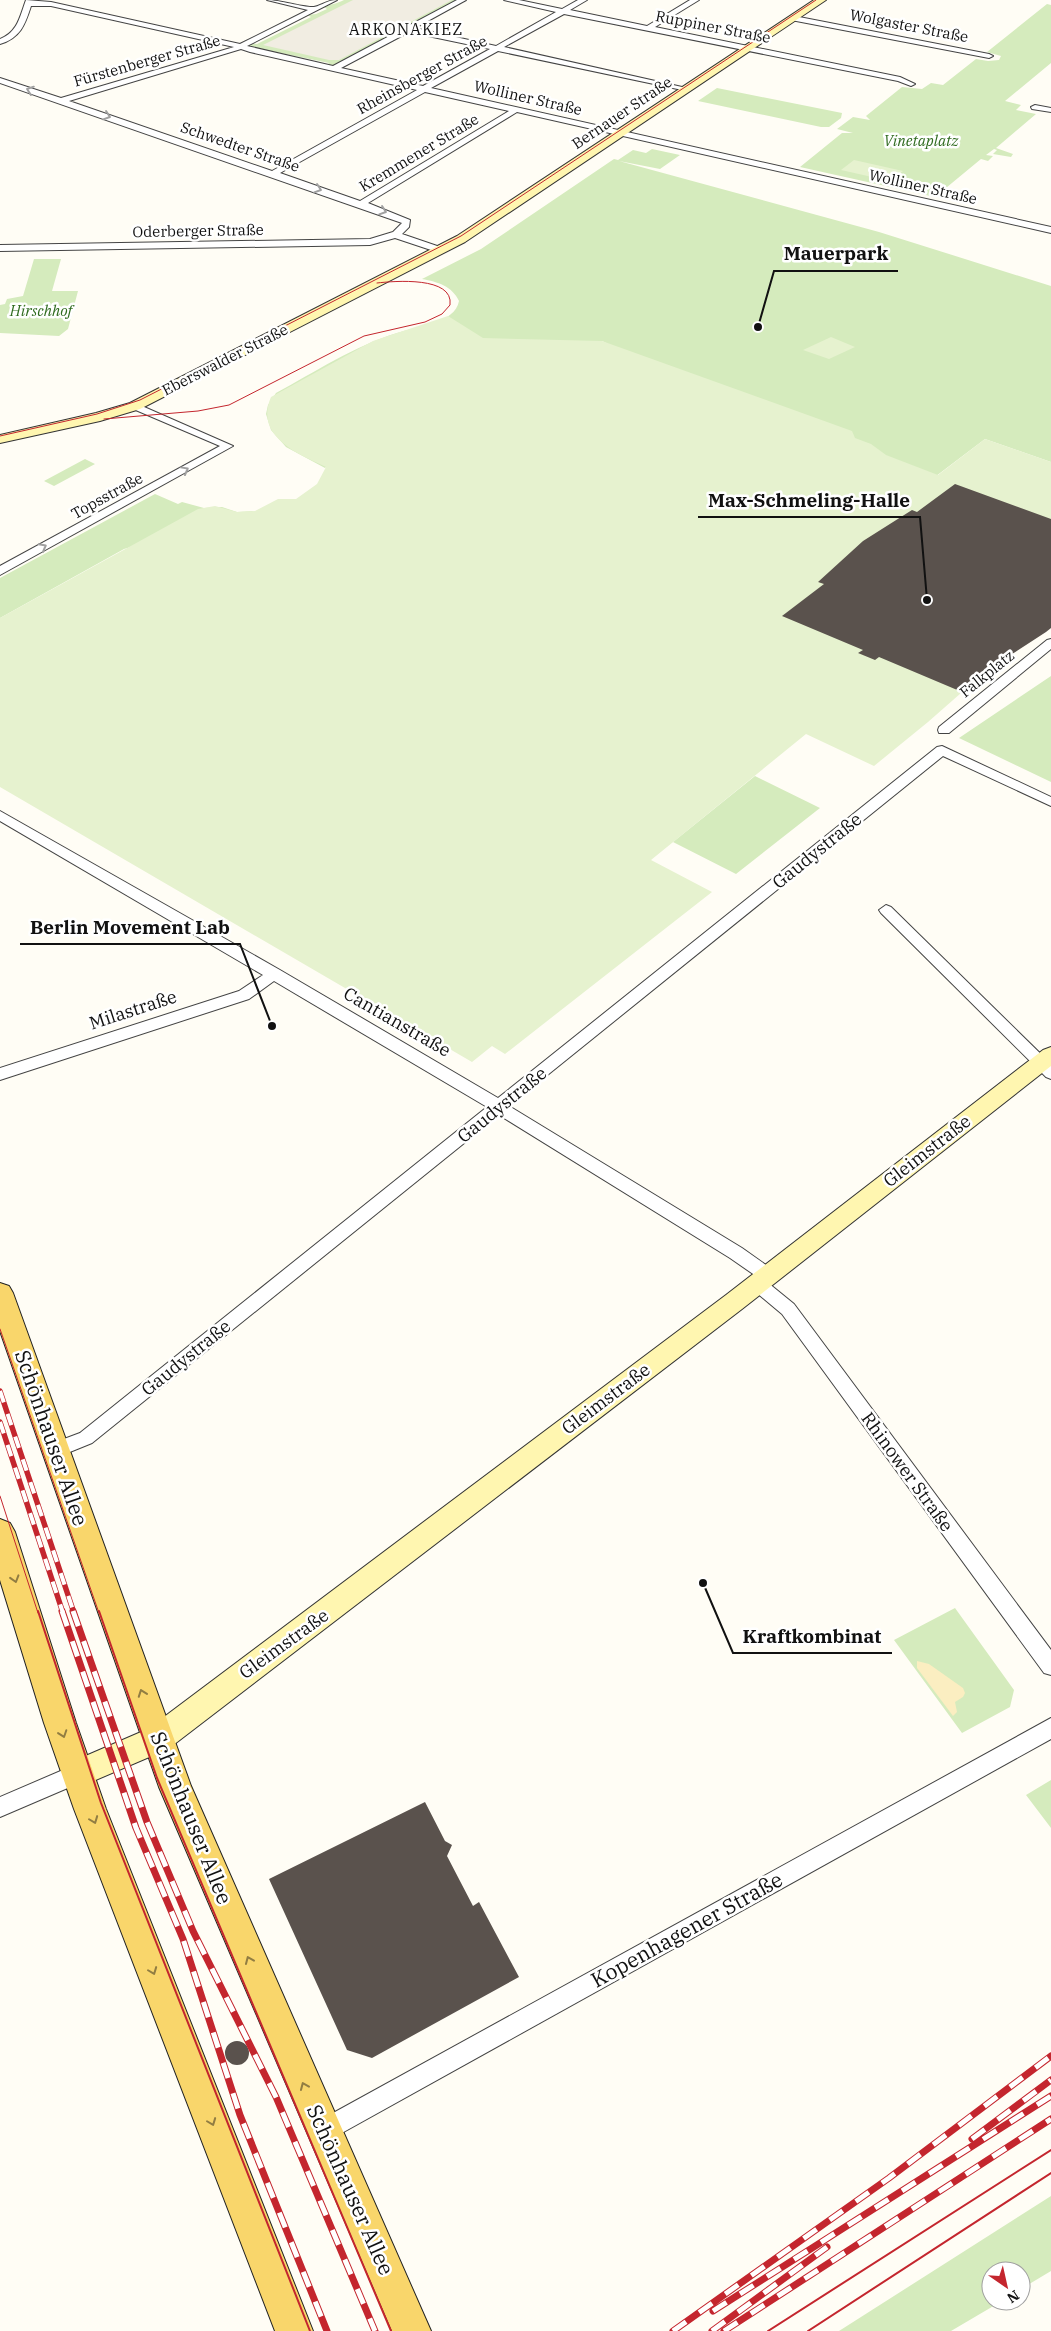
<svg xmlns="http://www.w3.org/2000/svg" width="1051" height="2331" font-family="'IBM Plex Serif',serif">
  <rect width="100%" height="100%" fill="#fffdf5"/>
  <!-- green -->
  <path fill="#d5ebbd" d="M 344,0 L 458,0 L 332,66 L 327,65 L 329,63 L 247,46 L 252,43 L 257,44 L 311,17 L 307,15 L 316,14 L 327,9 L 324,7 C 330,4 337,4 344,0 Z
    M 1047,4 L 1051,5 L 1051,63 L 1005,101 L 1021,105 L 1016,110 L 1036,114 L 996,148 L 1013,154 L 1011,157 L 993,154 L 997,150 L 994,149 L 986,155 L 993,156 L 988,161 L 981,159 L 935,197 L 800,167 L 842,133 L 853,133 L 837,129 L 853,117 L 870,120 L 866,116 L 902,87 L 922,89 L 931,83 L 943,85 L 976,59 L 988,61 L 999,60 L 1001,56 L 987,52 Z
    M 717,88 L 842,113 L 841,118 L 829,127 L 821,127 L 698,101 Z
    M 652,149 L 680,155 L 660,169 L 619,161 L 879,232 L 1051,286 L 1051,462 L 985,439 L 911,495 L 602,341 L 590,342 L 335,458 L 325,468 L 286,447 L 271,430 L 266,414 L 268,405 L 276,393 C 315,372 354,346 397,333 C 415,327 455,324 459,301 C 452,286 438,282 422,279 L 481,249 L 614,159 L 618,160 L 633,150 L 646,153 Z
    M 34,259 L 61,259 L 52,291 L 78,291 L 68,329 L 59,336 L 0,333 L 0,305 L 5,304 L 7,299 L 23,296 Z
    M 85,459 L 95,464 L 54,486 L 44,481 Z
    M 155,494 L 178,504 L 182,502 L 204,508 L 222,507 L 237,512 L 255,511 L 124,549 L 0,618 L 0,578 Z
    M 1051,676 L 1051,782 L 959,738 Z
    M 755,776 L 820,808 L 736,874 L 673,842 Z
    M 955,1608 L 1014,1690 L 1010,1707 L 962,1733 L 894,1640 Z
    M 1051,1780 L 1051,1828 L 1026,1795 Z
    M 1051,2196 L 1051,2271 L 1021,2289 L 1021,2271 L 991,2271 L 991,2301 L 1002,2301 L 951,2331 L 839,2331 Z"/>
  <!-- sand -->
  <path fill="#fbeec1" d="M 917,1661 L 929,1664 L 963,1688 L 965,1693 L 963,1697 L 955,1702 L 957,1712 L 953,1716 L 917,1668 Z"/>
  <!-- pitch -->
  <path fill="#e6f2cf" d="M 854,160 L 903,171 L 890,181 L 841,170 Z
    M 448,316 L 483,338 L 602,341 L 852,431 L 855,438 L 871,444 L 886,455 L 938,475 L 985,439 L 1051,462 L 1051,614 L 928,722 L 874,766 L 806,734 L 651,860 L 712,892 L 505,1054 L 492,1046 L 472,1062 L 0,787 L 0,618 L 198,509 L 215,506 L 237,512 L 255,511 L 278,499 L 296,499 L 317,484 L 326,467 C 297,454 254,436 271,397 L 373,341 Z
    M 831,337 L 855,347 L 829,359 L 803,350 Z"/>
  <!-- plaza -->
  <path fill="#f1ede2" d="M 353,0 L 452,0 L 339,60 L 329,60 L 263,45 Z"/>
  <!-- building -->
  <path fill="#5a524d" d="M 955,484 L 1051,519 L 1051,628 L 1046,632 L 1006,658 L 1002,657 L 962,692 L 879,657 L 875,660 L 858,653 L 863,650 L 782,616 L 824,584 L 818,582 L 863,541 L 912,510 L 917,512 Z
    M 425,1802 L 445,1841 L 452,1845 L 447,1856 L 473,1906 L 479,1902 L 519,1977 L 372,2058 L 347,2050 L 269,1879 Z
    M225 2053a12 12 0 1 1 24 0a12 12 0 1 1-24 0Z"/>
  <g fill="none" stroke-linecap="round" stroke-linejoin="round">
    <defs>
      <path id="street" d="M 26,0 L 51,2 L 240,44 L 308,10 L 267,0 C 280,0 306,8 314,7 C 323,5 327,0 337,0 L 247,46 L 333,66 L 457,0 L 466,0 L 415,28 L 496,46 L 556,12 L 504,0 L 519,0 L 562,9 L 578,0 L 587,0 L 570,10 L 647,26 L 690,0 L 699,0 L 655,27 L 900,77 L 915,84 L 911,86 L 898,81 L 564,14 L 504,47 L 691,89 L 687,91 L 498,51 L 431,88 L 1051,227 L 1051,233 L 517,112 L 368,203 L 410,220 L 409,227 L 402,234 L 443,248 L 443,252 L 437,252 L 395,238 L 370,245 L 0,251 L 0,245 L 370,239 L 393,232 L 402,223 L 0,83 L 0,78 L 61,98 L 234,47 L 51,6 L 31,6 C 25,25 20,38 0,44 L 0,39 C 18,32 20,16 26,0 ZM 409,32 L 490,49 L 423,86 L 341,68 ZM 241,49 L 250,52 L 417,90 L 272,171 L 69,101 ZM 425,92 L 509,111 L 360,201 L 280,173 Z
        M 794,16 L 989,54 L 993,56 L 989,58 L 791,20 L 791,16 Z
        M 1035,105 L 1051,108 L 1051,112 L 1032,109 L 1031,107 Z
        M 135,403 L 233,446 L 0,575 L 0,566 L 220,446 L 131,408 L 130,406 Z
        M 1051,639 L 1051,649 L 949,733 L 939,733 L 938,730 L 939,727 L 1047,640 Z
        M 942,746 L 1051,797 L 1051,806 L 943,756 L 509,1106 L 742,1248 L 773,1270 L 776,1275 L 773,1280 L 767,1282 L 794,1304 L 1051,1650 L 1051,1675 L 1044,1673 L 782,1314 L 751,1288 L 748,1283 L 751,1278 L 756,1276 L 730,1258 L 499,1115 L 92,1443 L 55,1458 L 48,1455 L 46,1450 L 48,1445 L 80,1433 L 487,1107 L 274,981 L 249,999 L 0,1080 L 0,1068 L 239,991 L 263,975 L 0,821 L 0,811 L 280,970 L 498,1098 L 937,747 Z
        M 886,905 L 891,907 L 1051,1064 L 1051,1079 L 1046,1077 L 881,913 L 879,910 Z
        M 1051,1718 L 1051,1739 L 331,2139 L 323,2143 L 315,2139 L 311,2131 L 315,2123 Z
        M 77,1764 L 84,1767 L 87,1774 L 84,1781 L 0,1817 L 0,1797 Z"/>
      <path id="secondary" d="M 814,0 L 826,0 L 465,242 L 140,409 L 100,421 L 0,443 L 0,435 L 96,413 L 130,403 L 457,236 Z
        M 1051,1047 L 1051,1066 L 742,1309 L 168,1749 L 77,1788 L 67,1784 L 63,1774 L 67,1764 L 148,1729 L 726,1295 L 1043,1050 Z"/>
      <path id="primary" d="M 0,1283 L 9,1286 L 13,1293 L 191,1786 L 431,2331 L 392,2331 L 159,1787 L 0,1331 Z
        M 0,1519 L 10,1523 L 15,1532 L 76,1723 L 106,1809 L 313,2331 L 275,2331 L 74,1809 L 44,1723 L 0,1580 Z"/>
    </defs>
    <!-- street casing -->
    <use href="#street" stroke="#444" stroke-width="2"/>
    <!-- secondary casing -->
    <use href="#secondary" stroke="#333" stroke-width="2"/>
    <!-- primary casing -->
    <use href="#primary" stroke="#222" stroke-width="2"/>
    <!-- street -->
    <use href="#street" fill="#fff" fill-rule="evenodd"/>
    <!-- secondary -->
    <use href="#secondary" fill="#fff6b0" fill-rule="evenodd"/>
    <!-- primary -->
    <use href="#primary" fill="#f9d66b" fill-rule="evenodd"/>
    <!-- tram-far1 -->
    <path stroke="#c4262e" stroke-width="1" d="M 104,419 L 198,411 L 229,405 L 364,336 L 425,322 L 442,314 L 450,305 C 454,276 394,281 377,283
      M 0,436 L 97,414 L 140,400 L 461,236 L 816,0
      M 0,1329 L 99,1613
      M 0,1496 L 38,1613"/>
    <!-- tram -->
    <path stroke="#c4262e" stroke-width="2" d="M 38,1611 L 101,1803 L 310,2331
      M 99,1611 L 157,1778 L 391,2331
      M 768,2331 L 1051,2150
      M 808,2331 L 1051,2173"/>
    <defs>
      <path id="rail-far1" d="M 0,1391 L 74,1613
        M 0,1422 L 63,1613"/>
      <path id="rail" d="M 62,1611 L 136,1828 L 183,1939 L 240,2115 L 327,2331
        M 73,1611 L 147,1822 L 193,1931 L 276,2097 L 375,2331
        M 972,2139 L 1051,2080
        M 713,2311 L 1051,2096
        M 673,2331 L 889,2178 L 1051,2056
        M 712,2331 L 827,2247
        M 724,2331 L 1051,2119"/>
    </defs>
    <!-- rail-far1 casing -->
    <use href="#rail-far1" stroke="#c4262e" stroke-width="5.5"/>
    <!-- rail casing -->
    <use href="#rail" stroke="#c4262e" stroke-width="7"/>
    <!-- rail-far1 -->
    <use href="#rail-far1" stroke="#fff" stroke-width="4" stroke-dasharray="12" stroke-linecap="butt"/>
    <!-- rail -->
    <use href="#rail" stroke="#fff" stroke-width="5" stroke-dasharray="16" stroke-linecap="butt"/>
  </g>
  <!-- one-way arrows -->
  <defs><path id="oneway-chevron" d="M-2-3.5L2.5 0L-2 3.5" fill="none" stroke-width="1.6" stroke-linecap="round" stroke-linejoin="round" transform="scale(1.25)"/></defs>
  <g stroke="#a0a0a0">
    <use href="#oneway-chevron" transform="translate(30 90) rotate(-161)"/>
    <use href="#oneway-chevron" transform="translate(107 116) rotate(19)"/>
    <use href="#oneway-chevron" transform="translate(318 189) rotate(19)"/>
    <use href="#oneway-chevron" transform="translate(383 211) rotate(19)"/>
    <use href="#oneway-chevron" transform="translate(185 470) rotate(-29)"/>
    <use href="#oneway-chevron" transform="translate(43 547) rotate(-28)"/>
  </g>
  <g stroke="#917d42">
    <use href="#oneway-chevron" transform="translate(15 1579) rotate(73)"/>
    <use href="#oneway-chevron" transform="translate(142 1693) rotate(-110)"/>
    <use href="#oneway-chevron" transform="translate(63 1734) rotate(71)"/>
    <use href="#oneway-chevron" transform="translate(94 1820) rotate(69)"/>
    <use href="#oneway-chevron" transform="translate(249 1960) rotate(-113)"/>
    <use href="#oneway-chevron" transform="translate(153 1971) rotate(69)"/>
    <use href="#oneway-chevron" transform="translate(304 2086) rotate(-113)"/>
    <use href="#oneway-chevron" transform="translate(212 2122) rotate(69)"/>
  </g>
  <g text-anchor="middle" stroke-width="5" stroke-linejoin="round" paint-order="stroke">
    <!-- far-street labels -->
    <g font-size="15" fill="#111" stroke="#fff">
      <text transform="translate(909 26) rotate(11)" y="5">Wolgaster Straße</text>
      <text transform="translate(713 27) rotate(11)" y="5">Ruppiner Straße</text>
      <text transform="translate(147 61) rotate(-16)" y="5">Fürstenberger Straße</text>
      <text transform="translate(422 75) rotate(-29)" y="5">Rheinsberger Straße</text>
      <text transform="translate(528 98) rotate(13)" y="5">Wolliner Straße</text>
      <text transform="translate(622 113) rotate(-34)" y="5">Bernauer Straße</text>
      <text transform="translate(240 147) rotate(19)" y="5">Schwedter Straße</text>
      <text transform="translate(419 153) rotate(-31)" y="5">Kremmener Straße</text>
      <text transform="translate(923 187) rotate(13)" y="5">Wolliner Straße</text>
      <text transform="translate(198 231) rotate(-1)" y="5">Oderberger Straße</text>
      <text transform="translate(225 360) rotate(-27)" y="5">Eberswalder Straße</text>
      <text transform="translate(107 496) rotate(-29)" y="5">Topsstraße</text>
      <text transform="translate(987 674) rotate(-39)" y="5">Falkplatz</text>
    </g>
    <!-- far-park labels -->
    <g font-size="15" font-style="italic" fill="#2f6b1f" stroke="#fff">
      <text x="921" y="146">Vinetaplatz</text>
      <text x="41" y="316">Hirschhof</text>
    </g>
    <!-- far-quarter labels -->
    <g font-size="16" letter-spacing="1" fill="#111" stroke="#fff">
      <text x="406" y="35">ARKONAKIEZ</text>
    </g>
    <!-- street labels -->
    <g font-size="18" fill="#111" stroke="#fff">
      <text transform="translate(817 851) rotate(-39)" y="6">Gaudystraße</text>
      <text transform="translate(133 1010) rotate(-18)" y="6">Milastraße</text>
      <text transform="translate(397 1022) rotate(30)" y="6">Cantianstraße</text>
      <text transform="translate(502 1105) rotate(-39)" y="6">Gaudystraße</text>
      <text transform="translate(927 1151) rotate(-38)" y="6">Gleimstraße</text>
      <text transform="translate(186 1358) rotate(-39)" y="6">Gaudystraße</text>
      <text transform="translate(606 1399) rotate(-37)" y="6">Gleimstraße</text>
      <text transform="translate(907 1472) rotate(54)" y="6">Rhinower Straße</text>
      <text transform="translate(284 1644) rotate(-36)" y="6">Gleimstraße</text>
    </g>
    <!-- near-street labels -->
    <g font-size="21" fill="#111" stroke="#fff">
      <text transform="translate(51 1438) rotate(71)" y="7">Schönhauser Allee</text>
      <text transform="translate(191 1818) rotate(68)" y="7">Schönhauser Allee</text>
      <text transform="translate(687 1930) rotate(-29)" y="7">Kopenhagener Straße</text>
      <text transform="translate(350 2190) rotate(66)" y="7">Schönhauser Allee</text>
    </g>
  </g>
  <!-- callouts -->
  <path fill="none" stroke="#111" stroke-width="2" d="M758 327L774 271H898M927 600L920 517H698M272 1026L240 944H20M703 1583L733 1653H892"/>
  <g fill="#111" stroke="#fff" stroke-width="2">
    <circle cx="758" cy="327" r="5"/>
    <circle cx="927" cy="600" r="5"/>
    <circle cx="272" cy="1026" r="5"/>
    <circle cx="703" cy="1583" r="5"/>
  </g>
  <g font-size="19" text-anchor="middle" font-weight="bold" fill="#111" stroke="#fff" stroke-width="5" stroke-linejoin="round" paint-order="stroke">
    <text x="836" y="260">Mauerpark</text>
    <text x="809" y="507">Max-Schmeling-Halle</text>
    <text x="130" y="934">Berlin Movement Lab</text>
    <text x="812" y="1643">Kraftkombinat</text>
  </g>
  <!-- north arrow -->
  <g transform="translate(1006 2286) rotate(146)"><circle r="24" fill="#ffffff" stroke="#a0a0a0"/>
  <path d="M0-4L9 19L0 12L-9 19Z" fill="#c4262e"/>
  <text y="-8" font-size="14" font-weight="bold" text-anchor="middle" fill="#111111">N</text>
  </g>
</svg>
